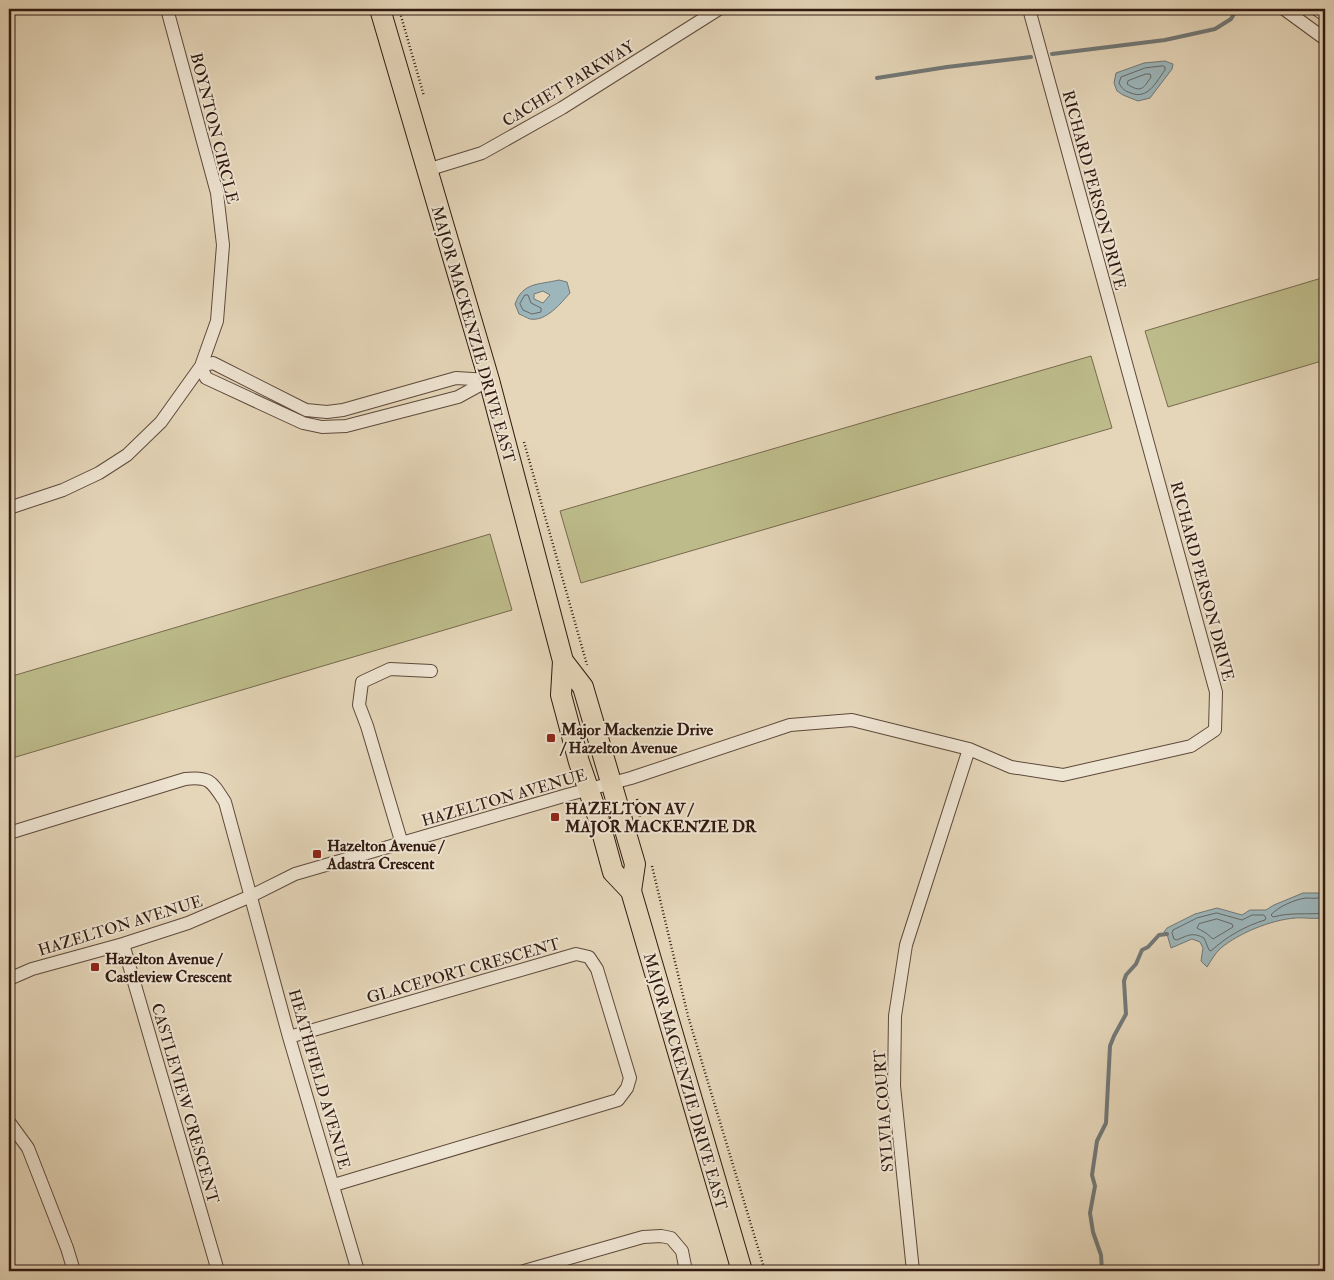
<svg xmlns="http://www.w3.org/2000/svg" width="1334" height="1280" font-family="'IM FELL Double Pica',serif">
  <rect width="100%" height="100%" fill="#e5d6b9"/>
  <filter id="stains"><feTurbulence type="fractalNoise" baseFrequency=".004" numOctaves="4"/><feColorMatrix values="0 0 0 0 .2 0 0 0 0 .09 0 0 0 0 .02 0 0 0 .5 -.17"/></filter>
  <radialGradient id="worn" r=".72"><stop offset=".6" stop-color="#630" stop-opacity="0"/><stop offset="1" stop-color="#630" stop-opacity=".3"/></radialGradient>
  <!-- green -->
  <path fill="#bdbb8a" stroke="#776a4e" d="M 1325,277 L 1325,360 L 1168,407 L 1145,331 Z
    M 1091,356 L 1112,428 L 581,583 L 560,511 Z
    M 490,534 L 512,610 L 9,759 L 9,677 Z"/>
  <!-- water -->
  <path fill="#9cb6bb" stroke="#717877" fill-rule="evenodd" d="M 1165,61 L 1173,64 L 1172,69 L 1150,98 L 1138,101 L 1123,95 L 1117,91 L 1114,83 L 1116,73 L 1144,63 Z
    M 559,280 L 567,282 L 570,293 C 561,303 546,322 530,319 C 527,318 522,315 519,314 L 515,304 C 523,282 538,285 559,280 ZM 543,291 L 550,295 L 543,303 L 534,299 L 534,294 Z
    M 1325,888 L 1325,917 C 1315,920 1305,917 1295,918 C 1271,920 1239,933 1221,948 C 1215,953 1211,961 1207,967 L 1201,961 L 1203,948 L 1200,942 L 1192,939 L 1171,948 L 1167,934 L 1164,932 L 1167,928 L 1195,914 L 1217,908 L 1242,915 L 1250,910 L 1266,910 L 1274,905 L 1303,893 L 1319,893 Z"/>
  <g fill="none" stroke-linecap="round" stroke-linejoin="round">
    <!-- shore -->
    <path stroke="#666866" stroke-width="1" d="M 1163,66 L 1165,67 L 1165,70 C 1156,82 1148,100 1131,93 C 1125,91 1122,89 1119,83 L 1121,77 L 1145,68 Z
      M 1146,74 L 1150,74 L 1151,77 C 1143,89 1141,93 1127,84 L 1128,81 Z
      M 525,295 L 528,295 L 531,303 L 541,308 L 541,312 L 532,314 L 523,310 L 520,304 Z
      M 1325,894 C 1319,900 1314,898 1306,898 C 1296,899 1277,907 1271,915 L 1273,917 C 1291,912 1307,915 1325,913
      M 1217,913 L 1242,920 L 1252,915 L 1264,915 L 1266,918 L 1265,920 C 1245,926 1226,937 1211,951 L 1209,950 L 1204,938 C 1193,932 1188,935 1177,940 L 1174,939 L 1172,933 L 1173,930 L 1197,918 Z
      M 1217,919 L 1232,924 L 1233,927 L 1213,939 L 1206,933 L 1197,928 L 1199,924 Z"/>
    <!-- stream -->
    <path stroke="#717877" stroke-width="4" d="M 1052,54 L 1165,40 L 1215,29 L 1231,19 L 1237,9
      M 877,78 L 947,67 L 1031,57
      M 1102,1271 L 1101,1255 L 1093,1232 L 1090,1213 L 1095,1186 L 1092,1175 L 1097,1141 L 1106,1123 L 1110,1046 L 1114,1036 L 1126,1014 L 1124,981 L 1126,975 L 1136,964 L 1142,950 L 1148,947 L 1159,935 L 1167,934"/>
    <defs>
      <path id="street" d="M 1284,9 L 1325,39
        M 1316,9 L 1325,15
        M 427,170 L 482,153 L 562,108 L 719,9
        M 201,366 L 206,378 L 303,423 L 322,427 L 346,426 L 458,397 L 489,380
        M 201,366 L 213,363 L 306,410 L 327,412 L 343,410 L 456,378 L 489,380
        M 9,508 L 63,490 L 99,473 L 127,455 L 161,422 L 201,366 L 217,321 L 223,245 L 217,193 L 167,9
        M 9,833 L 185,779 C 210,776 212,782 225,802 L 289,1037 L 358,1271
        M 402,844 L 367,726 L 359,705 L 362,682 L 390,669 L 431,671
        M 123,944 L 218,1271
        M 9,979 L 32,969 L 123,944 L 188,923 L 251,896 L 295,874 L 567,795 L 631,778 L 790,725 L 852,720 L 969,749 L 1011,767 L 1063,775 L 1191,746 L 1215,730 L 1216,692 L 1029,9
        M 289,1037 L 576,954 L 589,957 L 597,969 L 630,1078 L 627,1088 L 618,1100 L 334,1185
        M 9,1122 L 28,1148 L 67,1248 L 74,1271
        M 524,1271 L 643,1237 L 661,1236 L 671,1238 L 682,1251 L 686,1271
        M 913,1271 L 894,1086 L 895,1016 L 906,945 L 969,749"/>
      <path id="primary" d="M 380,9 L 489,380 L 563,661 L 561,695 L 579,762 L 598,817 L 613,872 L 631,891
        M 563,661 L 583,687 L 635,864 L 631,891 L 742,1271"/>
    </defs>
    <!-- street casing -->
    <use href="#street" stroke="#5e493b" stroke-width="14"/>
    <!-- primary casing -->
    <use href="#primary" stroke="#311a11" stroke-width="22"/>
    <!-- path -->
    <path stroke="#311a11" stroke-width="2.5" stroke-dasharray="1 2.5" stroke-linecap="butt" d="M 399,9 L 424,96
      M 524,442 L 587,665
      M 637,799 L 640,817
      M 652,866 L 688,1016 L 765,1271"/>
    <!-- street -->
    <use href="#street" stroke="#eee4d2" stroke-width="12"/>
    <!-- primary -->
    <use href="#primary" stroke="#e5d6b9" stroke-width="20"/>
  </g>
  <!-- markers -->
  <g fill="#8f2418" stroke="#eee4d2" stroke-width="2">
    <rect x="546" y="733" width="10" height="10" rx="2.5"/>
    <rect x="550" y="812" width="10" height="10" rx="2.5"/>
    <rect x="312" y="849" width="10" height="10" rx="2.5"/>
    <rect x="90" y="962" width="10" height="10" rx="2.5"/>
  </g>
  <g text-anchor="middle" stroke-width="4" stroke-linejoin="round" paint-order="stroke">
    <!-- street labels -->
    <g font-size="16" fill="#311a11" stroke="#eee4d2">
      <text transform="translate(568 83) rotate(-31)" y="6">CACHET PARKWAY</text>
      <text transform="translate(215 128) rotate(76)" y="6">BOYNTON CIRCLE</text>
      <text transform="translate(1095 190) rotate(75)" y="6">RICHARD PERSON DRIVE</text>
      <text transform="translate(474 334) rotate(74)" y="6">MAJOR MACKENZIE DRIVE EAST</text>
      <text transform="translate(1203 581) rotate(75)" y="6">RICHARD PERSON DRIVE</text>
      <text transform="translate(504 797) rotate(-16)" y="6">HAZELTON AVENUE</text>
      <text transform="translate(120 925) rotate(-17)" y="6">HAZELTON AVENUE</text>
      <text transform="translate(463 970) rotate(-16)" y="6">GLACEPORT CRESCENT</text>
      <text transform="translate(320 1079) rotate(74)" y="6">HEATHFIELD AVENUE</text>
      <text transform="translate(686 1081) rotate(74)" y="6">MAJOR MACKENZIE DRIVE EAST</text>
      <text transform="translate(186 1103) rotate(74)" y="6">CASTLEVIEW CRESCENT</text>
      <text transform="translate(883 1111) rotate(-94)" y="6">SYLVIA COURT</text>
    </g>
    <!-- poi labels -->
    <g font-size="16" font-weight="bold" fill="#311a11" stroke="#eee4d2" text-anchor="start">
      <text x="561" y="735">Major Mackenzie Drive<tspan x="561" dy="18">/ Hazelton Avenue</tspan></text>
      <text x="565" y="814">HAZELTON AV /<tspan x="565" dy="18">MAJOR MACKENZIE DR</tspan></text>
      <text x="327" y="851">Hazelton Avenue /<tspan x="327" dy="18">Adastra Crescent</tspan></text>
      <text x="105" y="964">Hazelton Avenue /<tspan x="105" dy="18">Castleview Crescent</tspan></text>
    </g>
  </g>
  <!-- margin -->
  <rect width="1334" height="1280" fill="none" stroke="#e5d6b9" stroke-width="30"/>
  <rect x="10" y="10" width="1314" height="1260" fill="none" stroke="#311a11" stroke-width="2.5"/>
  <rect x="15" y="15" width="1304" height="1250" fill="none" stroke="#311a11"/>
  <rect width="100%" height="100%" filter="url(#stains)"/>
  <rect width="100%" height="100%" fill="url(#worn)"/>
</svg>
